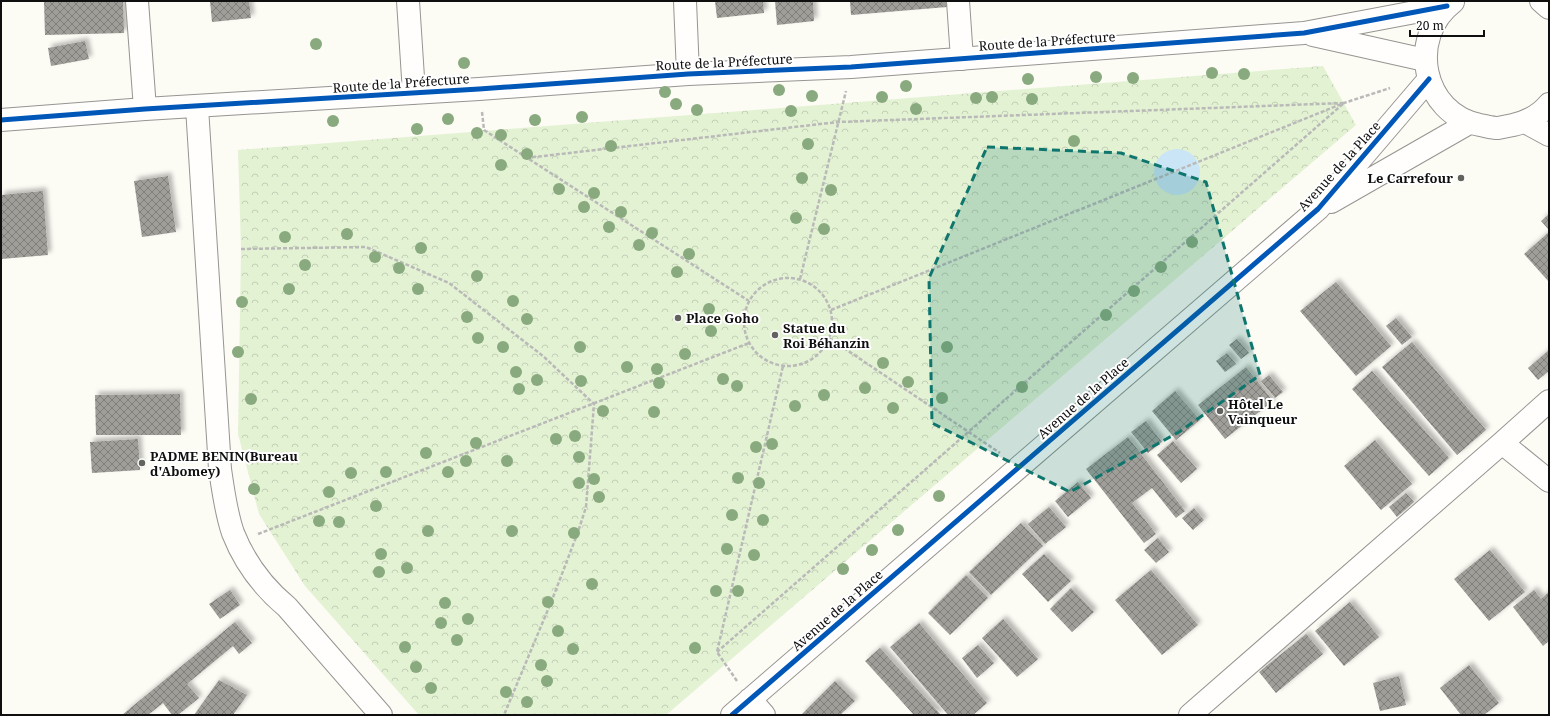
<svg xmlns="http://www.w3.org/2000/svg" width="1550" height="716" font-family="'Noto Serif',serif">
  <defs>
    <pattern id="park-crowns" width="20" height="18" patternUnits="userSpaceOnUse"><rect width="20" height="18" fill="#e4f2d4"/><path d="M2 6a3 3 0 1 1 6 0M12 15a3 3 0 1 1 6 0" fill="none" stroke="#c2ceb5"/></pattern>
    <pattern id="building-cross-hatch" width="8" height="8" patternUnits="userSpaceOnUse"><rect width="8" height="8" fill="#a09e99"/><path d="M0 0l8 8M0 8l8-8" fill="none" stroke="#817f7b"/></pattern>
    <filter id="shadow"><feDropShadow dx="3.5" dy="-3.5" stdDeviation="2" flood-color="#0004"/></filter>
  </defs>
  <rect width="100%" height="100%" fill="#fcfbf4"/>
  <!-- park -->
  <path fill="url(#park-crowns)" d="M 1323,66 L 1356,125 L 666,715 L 419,715 L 305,586 L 259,514 L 238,434 L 241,249 L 238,150 Z"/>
  <!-- water -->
  <path fill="#cae5f6" d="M1154 172a23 23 0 1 1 46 0a23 23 0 1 1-46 0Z"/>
  <!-- building -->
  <path fill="url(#building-cross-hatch)" filter="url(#shadow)" d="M 44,1 L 123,1 L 124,33 L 45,35 Z
    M 210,1 L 249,1 L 251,18 L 212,22 Z
    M 715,1 L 763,1 L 764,13 L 717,18 Z
    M 775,1 L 813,1 L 814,21 L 777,25 Z
    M 850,1 L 947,1 L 947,7 L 851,15 Z
    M 85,41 L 89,59 L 51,66 L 48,48 Z
    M 168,176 L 176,232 L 142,237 L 134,181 Z
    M 43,191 L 48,255 L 1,259 L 1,195 Z
    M 1549,214 L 1549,230 L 1541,221 Z
    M 1549,232 L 1549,282 L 1524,254 Z
    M 1336,282 L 1391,346 L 1356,376 L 1300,311 Z
    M 1396,318 L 1412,337 L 1402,345 L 1386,326 Z
    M 1237,339 L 1249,353 L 1241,359 L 1229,345 Z
    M 1412,342 L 1486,430 L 1457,455 L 1382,367 Z
    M 1549,350 L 1549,371 L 1538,380 L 1528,368 Z
    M 1227,353 L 1236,364 L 1225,372 L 1216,361 Z
    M 1246,367 L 1273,401 L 1225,439 L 1198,405 Z
    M 1372,371 L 1449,458 L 1429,476 L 1352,389 Z
    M 1269,375 L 1283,392 L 1275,398 L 1261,381 Z
    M 1175,391 L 1200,420 L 1176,440 L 1152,411 Z
    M 180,394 L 181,435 L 96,435 L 95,395 Z
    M 1146,421 L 1162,442 L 1148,453 L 1131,432 Z
    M 1128,437 L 1185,511 L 1176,518 L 1152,488 L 1132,503 L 1156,534 L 1144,543 L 1086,469 Z
    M 138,439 L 140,470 L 92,473 L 90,442 Z
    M 1375,440 L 1412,484 L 1381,510 L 1344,466 Z
    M 1173,441 L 1197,469 L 1181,483 L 1157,455 Z
    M 1078,482 L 1091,498 L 1068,517 L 1055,501 Z
    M 1406,493 L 1414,502 L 1397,517 L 1389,507 Z
    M 1049,507 L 1066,527 L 1045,544 L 1028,524 Z
    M 1194,508 L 1204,520 L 1193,530 L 1182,518 Z
    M 1021,523 L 1043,546 L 991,595 L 969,572 Z
    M 1158,538 L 1169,552 L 1156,563 L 1144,550 Z
    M 1490,550 L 1525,592 L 1489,621 L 1454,579 Z
    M 1044,554 L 1071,581 L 1048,602 L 1022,574 Z
    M 1151,570 L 1198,625 L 1162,655 L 1115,600 Z
    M 966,575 L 988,598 L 950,635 L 928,613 Z
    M 1071,588 L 1094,612 L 1072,632 L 1050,609 Z
    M 230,590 L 240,605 L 220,619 L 209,604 Z
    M 1534,590 L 1541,599 L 1549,592 L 1549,641 L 1543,646 L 1513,607 Z
    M 1350,602 L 1379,637 L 1344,666 L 1315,631 Z
    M 1003,619 L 1038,659 L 1017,677 L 982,638 Z
    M 235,622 L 252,643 L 239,654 L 233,646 L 187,684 L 199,698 L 178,715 L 172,715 L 163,703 L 148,715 L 122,715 Z
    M 919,623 L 987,703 L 973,715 L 948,715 L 890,647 Z
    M 1306,634 L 1323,654 L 1276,693 L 1259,672 Z
    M 978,645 L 994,663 L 977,678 L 962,658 Z
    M 880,648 L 941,715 L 914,715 L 865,661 Z
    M 1469,665 L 1499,703 L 1484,715 L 1461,715 L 1440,688 Z
    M 1399,676 L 1406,705 L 1380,711 L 1373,683 Z
    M 219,680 L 247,695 L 233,715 L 194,715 Z
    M 835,681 L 855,701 L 840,715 L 801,715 Z"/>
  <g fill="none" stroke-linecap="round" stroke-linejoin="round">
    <defs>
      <path id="minor" d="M 137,1 L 145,109
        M 408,1 L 414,93
        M 685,1 L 688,74
        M 958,1 L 962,59
        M 1541,1 L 1549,8
        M 1453,2 C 1407,37 1422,114 1480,125 C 1486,126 1492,128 1498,128 C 1503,127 1508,126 1513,125 C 1526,122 1540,115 1549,104
        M 1313,35 L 1425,60
        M 197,107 L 220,469 C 223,490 226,513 233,533 C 244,561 263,587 287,607 L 381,715
        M 1,120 L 145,109 L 479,89 L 688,74 L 851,67 L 1304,33 L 1447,6
        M 1525,122 L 1549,135
        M 1331,202 L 1469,123
        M 1502,443 L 1549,481
        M 750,699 L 764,715
        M 732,715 L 1318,209 L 1429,79
        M 1190,715 L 1502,443 L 1549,401"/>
    </defs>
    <!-- minor casing -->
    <use href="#minor" stroke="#969592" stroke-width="24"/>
    <!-- path -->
    <path stroke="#b9b9b8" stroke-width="2.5" stroke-dasharray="4 2" stroke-linecap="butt" d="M 482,112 L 484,130 L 749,301
      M 526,158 L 838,122 L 1344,103 L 717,652
      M 241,249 L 366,247 L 449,283 L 543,356 L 594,404 L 586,507 L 578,532 L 552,600 L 504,715
      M744 322a44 44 0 1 1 88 0a44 44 0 1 1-88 0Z
      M 800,279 L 846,91
      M 831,310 L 1344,103 L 1390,88
      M 829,338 L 1000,453
      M 258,534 L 749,343
      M 737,681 L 717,652 L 783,366"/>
    <!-- minor -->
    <use href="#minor" stroke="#fffefd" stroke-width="22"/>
    <defs>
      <path id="cycleway" d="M 1,120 L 145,109 L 479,89 L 688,74 L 851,67 L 1304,33 L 1447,6
        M 732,715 L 1318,209 L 1429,79"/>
    </defs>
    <!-- cycleway casing -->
    <use href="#cycleway" stroke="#fff" stroke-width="8"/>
    <!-- cycleway -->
    <use href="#cycleway" stroke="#0057b8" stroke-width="5"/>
  </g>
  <!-- trees -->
  <g fill="#88aa7e">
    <circle cx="316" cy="44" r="6"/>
    <circle cx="464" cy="63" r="6"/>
    <circle cx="1212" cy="73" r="6"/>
    <circle cx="1244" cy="74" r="6"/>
    <circle cx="1096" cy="77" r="6"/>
    <circle cx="1133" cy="78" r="6"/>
    <circle cx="1028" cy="79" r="6"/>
    <circle cx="906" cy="86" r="6"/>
    <circle cx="779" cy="90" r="6"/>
    <circle cx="665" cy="92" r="6"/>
    <circle cx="812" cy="96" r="6"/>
    <circle cx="882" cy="97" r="6"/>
    <circle cx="992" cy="97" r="6"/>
    <circle cx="976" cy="98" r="6"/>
    <circle cx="1032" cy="99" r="6"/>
    <circle cx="676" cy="104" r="6"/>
    <circle cx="916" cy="109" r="6"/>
    <circle cx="697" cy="110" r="6"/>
    <circle cx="791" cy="111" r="6"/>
    <circle cx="582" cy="117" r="6"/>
    <circle cx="448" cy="119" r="6"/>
    <circle cx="535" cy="120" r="6"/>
    <circle cx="333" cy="121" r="6"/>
    <circle cx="417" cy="129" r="6"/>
    <circle cx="477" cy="133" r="6"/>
    <circle cx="501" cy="135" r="6"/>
    <circle cx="1074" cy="141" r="6"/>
    <circle cx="808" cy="144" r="6"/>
    <circle cx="611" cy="146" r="6"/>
    <circle cx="527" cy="154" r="6"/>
    <circle cx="501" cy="165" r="6"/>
    <circle cx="802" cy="178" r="6"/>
    <circle cx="559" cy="189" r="6"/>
    <circle cx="831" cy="190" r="6"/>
    <circle cx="594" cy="193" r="6"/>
    <circle cx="584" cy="207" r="6"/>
    <circle cx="621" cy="212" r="6"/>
    <circle cx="796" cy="218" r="6"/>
    <circle cx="609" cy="227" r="6"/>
    <circle cx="824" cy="229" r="6"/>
    <circle cx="652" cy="233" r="6"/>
    <circle cx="347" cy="234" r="6"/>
    <circle cx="285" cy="237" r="6"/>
    <circle cx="1192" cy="242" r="6"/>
    <circle cx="639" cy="245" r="6"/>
    <circle cx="421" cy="248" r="6"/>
    <circle cx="689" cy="254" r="6"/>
    <circle cx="375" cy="257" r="6"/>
    <circle cx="305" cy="265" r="6"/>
    <circle cx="1161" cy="267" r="6"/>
    <circle cx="399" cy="268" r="6"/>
    <circle cx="677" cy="272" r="6"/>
    <circle cx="477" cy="276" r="6"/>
    <circle cx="289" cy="289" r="6"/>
    <circle cx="418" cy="289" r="6"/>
    <circle cx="1134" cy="291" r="6"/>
    <circle cx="513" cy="301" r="6"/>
    <circle cx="242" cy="302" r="6"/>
    <circle cx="709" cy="309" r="6"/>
    <circle cx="1106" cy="315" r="6"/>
    <circle cx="467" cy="317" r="6"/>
    <circle cx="527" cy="319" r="6"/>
    <circle cx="711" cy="331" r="6"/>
    <circle cx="478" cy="338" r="6"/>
    <circle cx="503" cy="347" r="6"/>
    <circle cx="580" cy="347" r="6"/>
    <circle cx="947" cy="347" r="6"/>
    <circle cx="238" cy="352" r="6"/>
    <circle cx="685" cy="354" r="6"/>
    <circle cx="883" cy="363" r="6"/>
    <circle cx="627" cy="367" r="6"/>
    <circle cx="657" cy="369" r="6"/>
    <circle cx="516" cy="372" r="6"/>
    <circle cx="723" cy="379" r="6"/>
    <circle cx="537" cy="380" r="6"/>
    <circle cx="581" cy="381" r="6"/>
    <circle cx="908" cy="382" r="6"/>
    <circle cx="659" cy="383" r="6"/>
    <circle cx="737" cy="386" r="6"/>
    <circle cx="1022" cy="387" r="6"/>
    <circle cx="865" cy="388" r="6"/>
    <circle cx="519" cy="389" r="6"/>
    <circle cx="824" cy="395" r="6"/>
    <circle cx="942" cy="398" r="6"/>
    <circle cx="251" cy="399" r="6"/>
    <circle cx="795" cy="406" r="6"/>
    <circle cx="893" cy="408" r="6"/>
    <circle cx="603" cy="411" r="6"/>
    <circle cx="654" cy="412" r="6"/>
    <circle cx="575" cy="436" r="6"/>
    <circle cx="556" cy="439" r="6"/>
    <circle cx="476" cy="443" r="6"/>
    <circle cx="772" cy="444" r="6"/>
    <circle cx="756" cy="447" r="6"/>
    <circle cx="426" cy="453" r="6"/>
    <circle cx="579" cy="457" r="6"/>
    <circle cx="466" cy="461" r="6"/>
    <circle cx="507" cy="461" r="6"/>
    <circle cx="386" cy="472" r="6"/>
    <circle cx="448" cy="472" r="6"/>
    <circle cx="351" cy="473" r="6"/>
    <circle cx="738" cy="478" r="6"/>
    <circle cx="594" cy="479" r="6"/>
    <circle cx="579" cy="483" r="6"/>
    <circle cx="759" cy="483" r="6"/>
    <circle cx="254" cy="489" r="6"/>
    <circle cx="329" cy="492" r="6"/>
    <circle cx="939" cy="496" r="6"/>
    <circle cx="599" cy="497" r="6"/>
    <circle cx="376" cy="506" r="6"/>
    <circle cx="732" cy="515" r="6"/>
    <circle cx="763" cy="520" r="6"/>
    <circle cx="319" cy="521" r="6"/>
    <circle cx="339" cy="522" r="6"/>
    <circle cx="898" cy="530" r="6"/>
    <circle cx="428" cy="531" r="6"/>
    <circle cx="512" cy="531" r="6"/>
    <circle cx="574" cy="533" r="6"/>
    <circle cx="727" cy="549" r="6"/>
    <circle cx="872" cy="550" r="6"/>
    <circle cx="381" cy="554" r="6"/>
    <circle cx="754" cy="555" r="6"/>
    <circle cx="407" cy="568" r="6"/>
    <circle cx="843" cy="569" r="6"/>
    <circle cx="379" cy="572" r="6"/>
    <circle cx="592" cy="584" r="6"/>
    <circle cx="716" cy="591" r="6"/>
    <circle cx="738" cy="591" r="6"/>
    <circle cx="548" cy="602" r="6"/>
    <circle cx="445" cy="603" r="6"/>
    <circle cx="468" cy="619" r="6"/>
    <circle cx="441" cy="623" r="6"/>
    <circle cx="558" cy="631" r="6"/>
    <circle cx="457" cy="640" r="6"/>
    <circle cx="405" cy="647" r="6"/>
    <circle cx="695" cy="648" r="6"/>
    <circle cx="573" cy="649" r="6"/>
    <circle cx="541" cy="665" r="6"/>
    <circle cx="416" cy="667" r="6"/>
    <circle cx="547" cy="681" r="6"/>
    <circle cx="431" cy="688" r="6"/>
    <circle cx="506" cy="692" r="6"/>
    <circle cx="527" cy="702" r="6"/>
  </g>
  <!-- marked area -->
  <path fill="#0f766e" fill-opacity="0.2" stroke="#0f766e" stroke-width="3" stroke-dasharray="8 5" stroke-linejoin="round" d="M 987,147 L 1121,153 L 1206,182 L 1260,375 L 1179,432 L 1070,492 L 932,423 L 929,278 Z"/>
  <!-- markers -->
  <g fill="#62625f" stroke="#fff" stroke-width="1.5">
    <circle cx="1461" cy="178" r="4"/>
    <circle cx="678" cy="318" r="4"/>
    <circle cx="775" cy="335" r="4"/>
    <circle cx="1220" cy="411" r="4"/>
    <circle cx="142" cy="463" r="4"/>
  </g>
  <g text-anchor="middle" stroke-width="4" stroke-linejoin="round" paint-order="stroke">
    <!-- street labels -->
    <g font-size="13" fill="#0f0f0f" stroke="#fff">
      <text transform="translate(1047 41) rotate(-4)" y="5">Route de la Préfecture</text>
      <text transform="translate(724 62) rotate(-3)" y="5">Route de la Préfecture</text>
      <text transform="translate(401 83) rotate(-4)" y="5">Route de la Préfecture</text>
      <text transform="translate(1339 166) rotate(-48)" y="5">Avenue de la Place</text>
      <text transform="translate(1083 398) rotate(-41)" y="5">Avenue de la Place</text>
      <text transform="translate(837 610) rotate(-41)" y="5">Avenue de la Place</text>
    </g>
    <!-- poi labels -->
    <g font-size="13" font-weight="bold" fill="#0f0f0f" stroke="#fff" text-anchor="start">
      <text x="1453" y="183" text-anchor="end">Le Carrefour</text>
      <text x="686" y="323">Place Goho</text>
      <text x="783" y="333">Statue du<tspan x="783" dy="15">Roi Béhanzin</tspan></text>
      <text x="1228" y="409">Hôtel Le<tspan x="1228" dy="15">Vainqueur</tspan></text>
      <text x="150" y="461">PADME BENIN(Bureau<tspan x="150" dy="15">d'Abomey)</tspan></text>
    </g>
  </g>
  <!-- border -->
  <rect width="1550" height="716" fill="none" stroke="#0f0f0f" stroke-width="4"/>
  <!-- scale -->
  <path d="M1410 30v6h74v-6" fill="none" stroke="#0f0f0f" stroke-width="2"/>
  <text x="1416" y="30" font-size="12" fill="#0f0f0f" stroke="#ffffff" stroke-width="3" paint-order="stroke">20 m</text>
</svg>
